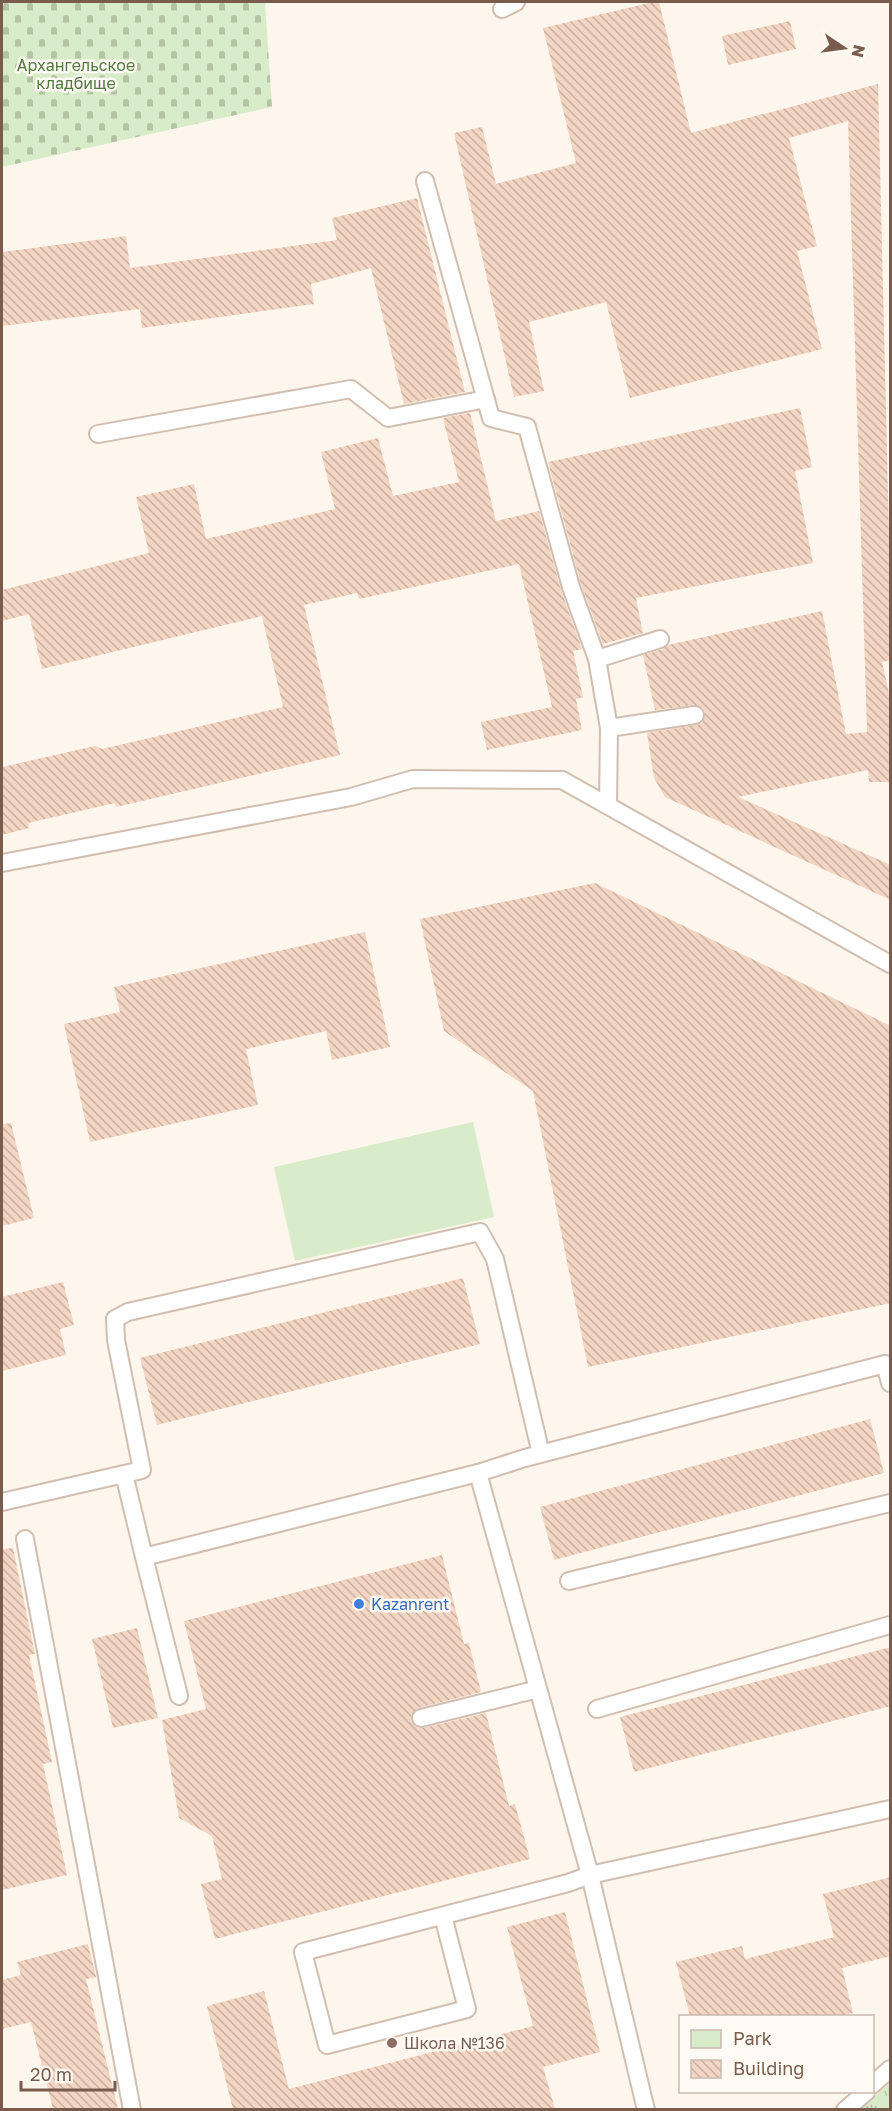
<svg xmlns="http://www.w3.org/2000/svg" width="892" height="2111" font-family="'Golos Text',sans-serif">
  <defs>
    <pattern id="cemetery-stones" width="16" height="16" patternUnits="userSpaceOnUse" patternTransform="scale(1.5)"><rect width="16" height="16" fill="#d8ecc9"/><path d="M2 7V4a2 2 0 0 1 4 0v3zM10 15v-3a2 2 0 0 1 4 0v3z" fill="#b4c2a5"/></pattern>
    <pattern id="park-tufts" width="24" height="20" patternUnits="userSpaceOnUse" patternTransform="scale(1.5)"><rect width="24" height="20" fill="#d8ecc9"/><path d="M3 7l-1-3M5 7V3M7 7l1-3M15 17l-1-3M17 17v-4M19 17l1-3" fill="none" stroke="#b4c2a5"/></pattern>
    <pattern id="building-back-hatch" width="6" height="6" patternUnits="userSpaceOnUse" patternTransform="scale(1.5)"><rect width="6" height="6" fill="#f3d5c3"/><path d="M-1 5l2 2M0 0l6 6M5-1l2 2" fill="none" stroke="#cab0a1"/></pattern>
  </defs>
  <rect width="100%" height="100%" fill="#fdf6ec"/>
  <!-- green -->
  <path fill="#d8ecc9" d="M 473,1122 L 494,1217 L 295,1261 L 274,1167 Z"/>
  <!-- cemetery -->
  <path fill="url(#cemetery-stones)" d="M 2,2 L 265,2 L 272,107 L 2,167 Z"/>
  <!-- park -->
  <path fill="url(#park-tufts)" d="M 890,2083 L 890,2109 L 860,2109 Z"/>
  <!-- building -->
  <path fill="url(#building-back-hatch)" d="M 653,2 L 659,2 L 691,133 L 878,84 L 891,616 L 891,660 L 882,662 L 891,702 L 891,782 L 869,782 L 868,770 L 738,797 L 891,865 L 891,900 L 665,797 L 654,778 L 647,733 L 697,725 L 702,723 L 705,714 L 703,708 L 694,705 L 655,710 L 643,655 L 663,649 L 668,645 L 822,611 L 846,734 L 867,732 L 848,121 L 789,138 L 817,246 L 797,251 L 822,349 L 630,398 L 606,302 L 529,322 L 544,391 L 514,397 L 454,133 L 482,127 L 496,184 L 576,163 L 543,28 Z
    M 790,21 L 796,49 L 728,65 L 722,36 Z
    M 417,198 L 465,392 L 404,404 L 371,268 L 311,284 L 314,304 L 142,328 L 140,309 L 2,326 L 2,252 L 126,236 L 130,268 L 337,240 L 332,218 Z
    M 800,408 L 812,467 L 795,471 L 813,563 L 636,598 L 643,633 L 603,644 L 581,584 L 548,462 Z
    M 470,413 L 496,521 L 539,511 L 561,590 L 582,649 L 573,651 L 583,697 L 576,699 L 582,730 L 487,750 L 481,722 L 552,707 L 519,564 L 359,599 L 357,593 L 304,605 L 340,755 L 116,807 L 115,803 L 28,823 L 29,828 L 2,835 L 2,767 L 95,746 L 102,749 L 283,707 L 262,616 L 42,669 L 29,614 L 2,621 L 2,590 L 149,553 L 136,497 L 194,484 L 206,539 L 335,509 L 321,452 L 378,438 L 393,496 L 459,482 L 443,418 Z
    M 595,883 L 891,1026 L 891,1303 L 588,1367 L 533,1091 L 444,1031 L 420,919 Z
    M 365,932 L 390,1047 L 332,1060 L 326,1031 L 246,1049 L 258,1105 L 90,1142 L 64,1024 L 120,1012 L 114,987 Z
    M 11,1123 L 34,1218 L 2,1226 L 2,1124 Z
    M 463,1278 L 480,1344 L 157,1425 L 140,1358 Z
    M 63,1282 L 74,1325 L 60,1329 L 66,1355 L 2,1371 L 2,1297 Z
    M 870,1419 L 884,1473 L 554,1560 L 540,1507 Z
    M 13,1548 L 35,1654 L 29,1655 L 52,1762 L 43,1764 L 67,1875 L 2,1890 L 2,1549 Z
    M 442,1555 L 464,1644 L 469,1643 L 481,1692 L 418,1708 L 411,1715 L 411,1721 L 418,1728 L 424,1728 L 486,1713 L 509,1806 L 515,1804 L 530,1859 L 215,1939 L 201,1884 L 222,1879 L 212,1836 L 179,1818 L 162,1720 L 206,1709 L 184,1621 Z
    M 137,1628 L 158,1718 L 113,1728 L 92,1639 Z
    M 891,1647 L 891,1706 L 634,1772 L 620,1717 Z
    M 891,1877 L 891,1956 L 842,1968 L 853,2013 L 838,2016 L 690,2016 L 676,1962 L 742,1946 L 745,1959 L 834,1937 L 823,1894 Z
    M 565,1912 L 600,2052 L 543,2067 L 555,2109 L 233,2109 L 207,2006 L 264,1991 L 289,2089 L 533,2026 L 507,1927 Z
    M 88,1944 L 96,1977 L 86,1979 L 118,2109 L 53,2109 L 31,2022 L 2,2029 L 2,1980 L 21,1975 L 17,1962 Z"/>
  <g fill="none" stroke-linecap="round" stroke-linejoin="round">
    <defs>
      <path id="service" d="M 502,9 L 516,2
        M 425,181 L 491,418 L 527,427 L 571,587 L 597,659 L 609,728 L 608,805
        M 98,434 L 351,389 L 388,418 L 486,399
        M 597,659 L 660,639
        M 609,728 L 695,715
        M 2,863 L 351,797 L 413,779 L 562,780 L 890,964
        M 478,1473 L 525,1458 L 885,1364 L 890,1383
        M 124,1474 L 142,1470 L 116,1340 L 115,1319 L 128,1312 L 480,1232 L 495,1259 L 541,1454
        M 2,1502 L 124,1474 L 144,1557 L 478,1473 L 590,1875 L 646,2110
        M 25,1539 L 132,2110
        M 144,1557 L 179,1696
        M 569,1581 L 890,1503
        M 597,1709 L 890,1625
        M 421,1718 L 538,1689
        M 443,1916 L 467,2009 L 327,2045 L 303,1952 L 568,1883 L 590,1875 L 890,1809
        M 872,2085 L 890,2069
        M 845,2110 L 866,2092"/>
    </defs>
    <!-- service casing -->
    <use href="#service" stroke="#d1beb0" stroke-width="20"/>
    <!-- service -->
    <use href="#service" stroke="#fff" stroke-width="16"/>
  </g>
  <!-- markers -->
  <circle fill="#3f7fe0" stroke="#fffaf3" stroke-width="2" cx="359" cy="1604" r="6"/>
  <circle fill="#8d6e63" stroke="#fffaf3" stroke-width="2" cx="392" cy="2043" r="6"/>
  <g text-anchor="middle" stroke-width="5" stroke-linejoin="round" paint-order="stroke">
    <!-- park labels -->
    <g font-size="16" fill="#537a41" stroke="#fffaf3">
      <text x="76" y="71">Архангельское<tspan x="76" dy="18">кладбище</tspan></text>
    </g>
    <!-- shop labels -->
    <g font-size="16" fill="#366cbe" stroke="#fffaf3" text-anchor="start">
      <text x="371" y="1610">Kazanrent</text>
    </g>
    <!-- education labels -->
    <g font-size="16" fill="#785e54" stroke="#fffaf3" text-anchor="start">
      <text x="404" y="2049">Школа №136</text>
    </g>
  </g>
  <!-- border -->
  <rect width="892" height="2111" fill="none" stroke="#7a5c4d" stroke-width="6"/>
  <!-- legend -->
  <rect x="679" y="2015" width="195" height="78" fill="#fffaf3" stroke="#cabbb1" stroke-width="1.5"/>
  <rect x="691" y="2030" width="30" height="18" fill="#d8ecc9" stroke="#cabbb1" stroke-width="1.5"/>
  <text x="733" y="2045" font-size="18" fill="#7a5c4d">Park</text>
  <rect x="691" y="2060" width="30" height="18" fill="url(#building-back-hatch)" stroke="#cabbb1" stroke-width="1.5"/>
  <text x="733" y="2075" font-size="18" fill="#7a5c4d">Building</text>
  <!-- north arrow -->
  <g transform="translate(844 48) rotate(103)" stroke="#fffaf3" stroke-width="4.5" paint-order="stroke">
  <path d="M0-4.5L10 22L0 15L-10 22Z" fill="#7a5c4d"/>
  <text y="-9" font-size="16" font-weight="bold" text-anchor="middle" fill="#7a5c4d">N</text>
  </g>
  <!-- scale -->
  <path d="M21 2081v9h94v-9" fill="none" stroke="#7a5c4d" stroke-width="3"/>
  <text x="30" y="2081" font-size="18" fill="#7a5c4d" stroke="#fffaf3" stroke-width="4.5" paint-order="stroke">20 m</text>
</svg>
